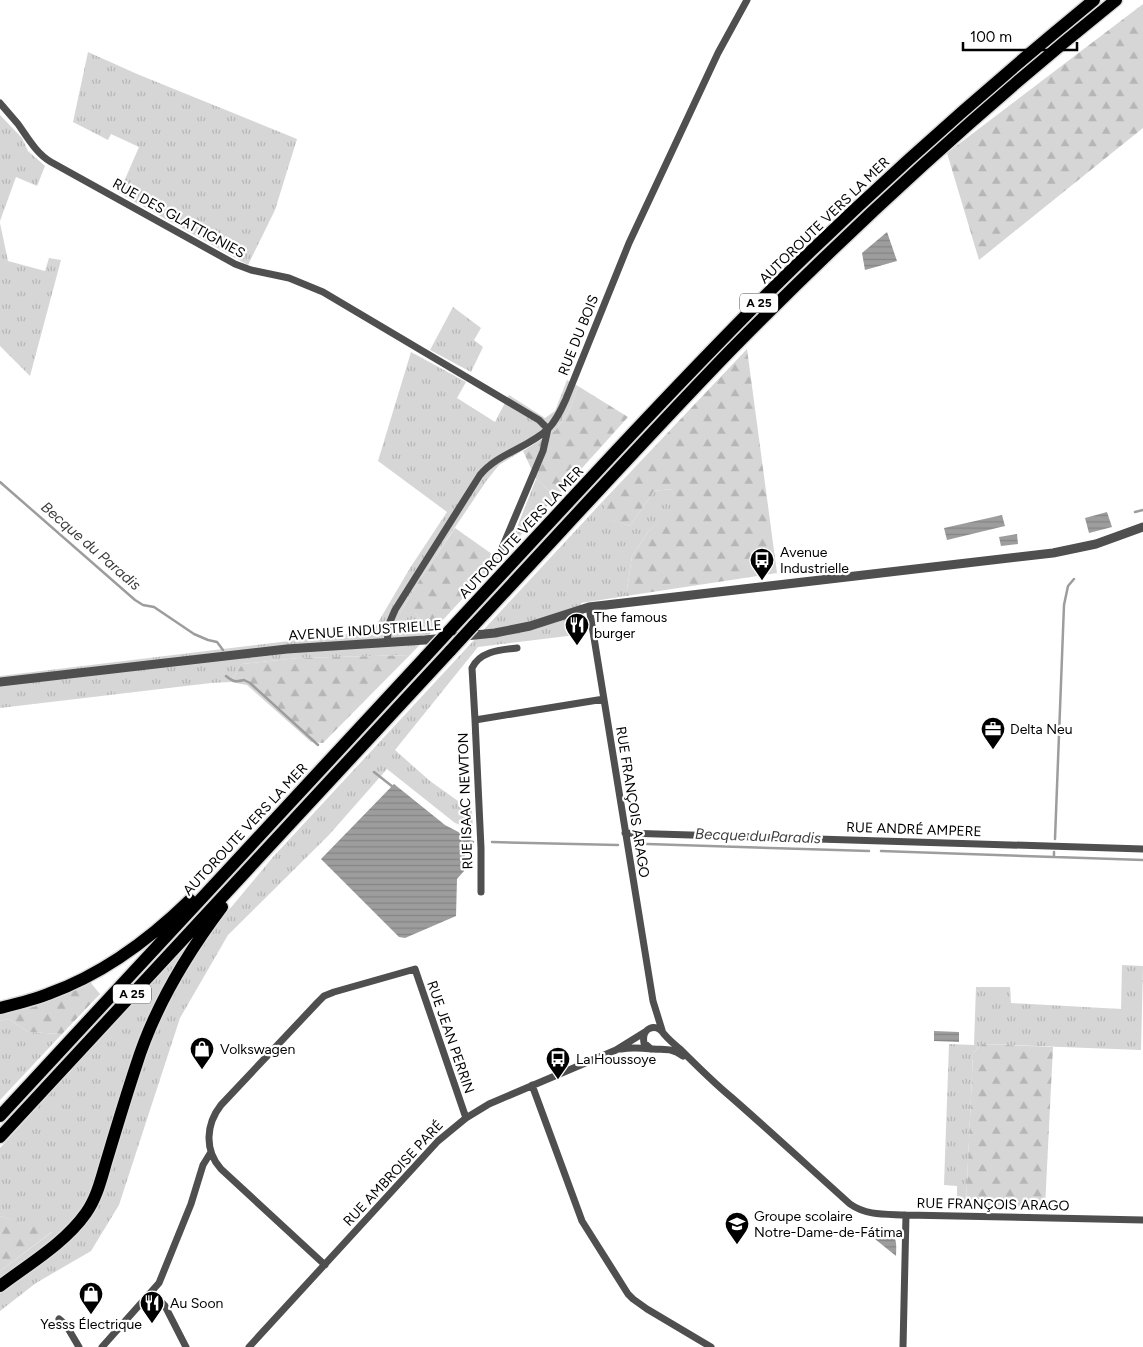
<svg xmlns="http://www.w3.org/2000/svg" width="1143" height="1347" font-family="Figtree,sans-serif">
  <defs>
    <pattern id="grass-tufts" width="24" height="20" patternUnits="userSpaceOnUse" patternTransform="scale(1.25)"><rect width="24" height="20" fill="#d6d6d6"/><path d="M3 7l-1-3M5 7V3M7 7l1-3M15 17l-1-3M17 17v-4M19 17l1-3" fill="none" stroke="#b6b6b6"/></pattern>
    <pattern id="forest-firs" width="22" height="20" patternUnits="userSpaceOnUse" patternTransform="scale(1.25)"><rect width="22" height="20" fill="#d6d6d6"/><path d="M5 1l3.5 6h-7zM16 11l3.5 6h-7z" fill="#b6b6b6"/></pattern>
    <pattern id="water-rules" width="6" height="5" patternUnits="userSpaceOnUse" patternTransform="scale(1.25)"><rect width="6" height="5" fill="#9d9d9d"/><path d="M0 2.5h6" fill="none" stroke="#858585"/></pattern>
  </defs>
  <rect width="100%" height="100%" fill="#fff"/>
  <!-- grass -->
  <path fill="url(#grass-tufts)" d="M 88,52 L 137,74 L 297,139 L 275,210 L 248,265 L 119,193 L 139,147 L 111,134 L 108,140 L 73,122 Z
    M 0,115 L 22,138 L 28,151 L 45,166 L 37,186 L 16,177 L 0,221 Z
    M 0,223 L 8,261 L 45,271 L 49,258 L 61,260 L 30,376 L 0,346 Z
    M 453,307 L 481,328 L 474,340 L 483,347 L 471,372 L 430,350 Z
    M 411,352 L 466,382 L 457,398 L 495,422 L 509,395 L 545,418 L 555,411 L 567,380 L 578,386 L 570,409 L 556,430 L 499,465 L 487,480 L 422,576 L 400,613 L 415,613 L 431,633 L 410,655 L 298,658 L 242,664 L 231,682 L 211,683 L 0,708 L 0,676 L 373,631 L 410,568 L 447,512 L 378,461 Z
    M 536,479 L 556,497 L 509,548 Z
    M 671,489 L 679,501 L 648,532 L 632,556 L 626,596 L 581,603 L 584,634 L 478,647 L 395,750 L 430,781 L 472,811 L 473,829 L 455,823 L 387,769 L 329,835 L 228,935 L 180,1018 L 119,1205 L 91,1251 L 36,1283 L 0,1311 L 0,1271 L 52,1232 L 0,1216 L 0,1148 L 184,947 L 197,952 L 223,917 L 273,857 L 603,501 L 607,519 L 630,526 L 654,491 Z
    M 1122,965 L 1143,966 L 1141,1050 L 982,1044 L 973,1053 L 966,1205 L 957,1205 L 957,1186 L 944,1185 L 949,1044 L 974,1045 L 976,987 L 1010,987 L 1011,1003 L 1121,1009 Z
    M 9,1019 L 28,1032 L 62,1034 L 0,1100 L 0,1021 Z"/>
  <!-- forest -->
  <path fill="url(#forest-firs)" d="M 1143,4 L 1143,128 L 979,260 L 947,153 Z
    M 747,349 L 777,573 L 626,596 L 632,556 L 648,532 L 678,501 L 671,489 L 654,491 L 630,526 L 606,519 L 603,501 Z
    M 578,386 L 628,417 L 556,497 L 536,479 L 523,451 L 556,430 L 570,409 Z
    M 455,528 L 499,559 L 431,633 L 415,613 L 400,613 L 422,576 Z
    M 410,655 L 323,743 L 311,742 L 247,685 L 231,682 L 242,664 L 298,658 Z
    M 90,982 L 100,994 L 62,1034 L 28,1032 L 9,1019 L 0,1021 L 0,1013 Z
    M 982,1044 L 1053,1047 L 1045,1207 L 966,1205 L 973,1053 Z
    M 0,1216 L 53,1231 L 0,1271 Z"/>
  <!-- water -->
  <path fill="url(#water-rules)" d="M 887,232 L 897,261 L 865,270 L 862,253 Z
    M 1107,512 L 1112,527 L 1089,533 L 1085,518 Z
    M 1002,515 L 1005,526 L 947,540 L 944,528 Z
    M 1017,534 L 1018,544 L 1001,546 L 999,537 Z
    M 394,784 L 445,825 L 466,836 L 464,871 L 457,879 L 456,916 L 405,938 L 399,937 L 321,859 Z
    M 934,1031 L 959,1032 L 959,1042 L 934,1041 Z
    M 865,1231 C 874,1231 892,1228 895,1239 C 897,1244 896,1251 896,1256 Z"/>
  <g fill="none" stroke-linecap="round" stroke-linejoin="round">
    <!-- stream -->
    <path stroke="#9d9d9d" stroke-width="2.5" d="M 0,482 L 135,600 L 143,605 L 154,607 L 194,634 L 208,640 L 217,642 L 223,650
      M 1135,512 L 1143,510
      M 226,676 C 233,682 236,682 244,680 L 250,683 L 318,745
      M 374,772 L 393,787
      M 1055,839 L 1064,605 L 1068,586 L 1074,579
      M 462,840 L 473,842
      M 492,842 L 618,845
      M 647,844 L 869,851
      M 881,851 L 1054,857 L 1054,852
      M 1055,857 L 1143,860"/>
    <defs>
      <path id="motorway" d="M 473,626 C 558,535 642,442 729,352 C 851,228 980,109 1116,0
        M 449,631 C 556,516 662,399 773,288 C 875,187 983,91 1094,0
        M 0,1008 C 16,1004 33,1000 48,994 C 101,975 150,939 190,900
        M 0,1116 L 426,656
        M 0,1137 L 451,650
        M 0,1286 C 29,1264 65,1243 86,1213 C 98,1196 102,1175 108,1156 C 117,1126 126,1096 136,1066 C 154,1008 186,955 222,907"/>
    </defs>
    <!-- motorway casing -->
    <use href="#motorway" stroke="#dbdbdb" stroke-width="15"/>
    <!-- minor -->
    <path stroke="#4f4f4f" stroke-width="7" d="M 0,103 C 6,110 12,117 18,124 C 28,138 36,153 51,162 L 235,264 L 251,270 L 289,278 L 323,292 L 539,420 L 548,429 L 543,451 L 502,548
      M 589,607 L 653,1001 L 662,1030
      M 387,643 L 389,624 L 395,610 L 480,475 C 498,453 528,448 548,429 C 556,421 561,410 566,399 L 629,243 L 718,53 L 747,0
      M 475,720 L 472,668 C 480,651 500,650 517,648
      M 625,833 L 1143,849
      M 481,892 L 481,848 L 475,720 L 604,699
      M 621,1049 C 632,1047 642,1048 653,1049 C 667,1050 671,1048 683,1056
      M 651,1049 L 644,1043 C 641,1028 656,1022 664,1034 C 669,1040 675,1045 681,1050 C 697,1066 713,1082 731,1097 C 771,1132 810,1168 850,1204 C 867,1216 886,1214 906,1215 L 1143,1220
      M 532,1085 L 582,1221 L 628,1294 L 633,1299 L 647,1309 L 711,1347
      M 325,1265 L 221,1169 C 204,1150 206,1124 221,1105 L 318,1002 L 324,996 L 334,992 L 415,969 L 466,1118
      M 152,1292 L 165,1306 L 186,1347
      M 59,1319 L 66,1325 L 79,1347
      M 102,1347 L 159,1283 L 191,1204 L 203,1165 L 211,1152
      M 249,1347 L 438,1141 L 466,1118 L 489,1104 L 616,1050 L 645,1032
      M 903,1347 L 906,1215"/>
    <!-- tertiary -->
    <path stroke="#4f4f4f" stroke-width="9" d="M 0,682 L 287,649 L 425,640 L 495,633 L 530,626 L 589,607 L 1053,553 L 1096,544 L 1143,527"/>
    <!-- motorway -->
    <use href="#motorway" stroke="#000" stroke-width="12"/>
    <defs>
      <path id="motorway-bridge" d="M 451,650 L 473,626
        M 426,656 L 449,631"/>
    </defs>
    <!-- motorway-bridge casing -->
    <use href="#motorway-bridge" stroke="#dbdbdb" stroke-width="15" stroke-linecap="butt"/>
    <!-- motorway-bridge -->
    <use href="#motorway-bridge" stroke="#000" stroke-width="12"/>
  </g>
  <!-- icons -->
  <defs>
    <symbol id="bus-pin" viewBox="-11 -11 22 30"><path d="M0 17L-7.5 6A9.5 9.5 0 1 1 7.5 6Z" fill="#000" stroke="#fff"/><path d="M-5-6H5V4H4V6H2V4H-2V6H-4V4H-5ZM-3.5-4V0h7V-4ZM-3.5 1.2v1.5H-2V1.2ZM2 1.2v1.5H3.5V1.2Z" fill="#fff"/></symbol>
    <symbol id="restaurant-pin" viewBox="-11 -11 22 30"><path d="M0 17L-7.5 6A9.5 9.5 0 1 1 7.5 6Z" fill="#000" stroke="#fff"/><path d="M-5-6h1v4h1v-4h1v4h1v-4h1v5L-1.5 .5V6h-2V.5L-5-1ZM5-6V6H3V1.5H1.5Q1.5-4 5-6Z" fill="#fff"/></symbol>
    <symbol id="office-pin" viewBox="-11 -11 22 30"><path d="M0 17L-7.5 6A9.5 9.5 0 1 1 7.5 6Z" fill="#000" stroke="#fff"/><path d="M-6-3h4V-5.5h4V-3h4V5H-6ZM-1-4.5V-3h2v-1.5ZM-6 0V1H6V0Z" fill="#fff"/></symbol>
    <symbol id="shop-pin" viewBox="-11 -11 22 30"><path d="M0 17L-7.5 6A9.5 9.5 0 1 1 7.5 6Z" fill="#000" stroke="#fff"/><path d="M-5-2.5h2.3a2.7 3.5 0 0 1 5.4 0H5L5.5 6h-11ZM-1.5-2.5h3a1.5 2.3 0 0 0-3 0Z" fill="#fff"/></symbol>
    <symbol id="school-pin" viewBox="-11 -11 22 30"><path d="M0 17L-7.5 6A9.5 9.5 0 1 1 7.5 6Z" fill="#000" stroke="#fff"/><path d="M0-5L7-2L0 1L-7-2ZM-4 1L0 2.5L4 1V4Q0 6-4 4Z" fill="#fff"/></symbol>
  </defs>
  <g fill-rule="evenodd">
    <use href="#bus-pin" x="748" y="546" width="28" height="38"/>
    <use href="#restaurant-pin" x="563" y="611" width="28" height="38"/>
    <use href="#office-pin" x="979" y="715" width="28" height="38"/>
    <use href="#shop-pin" x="188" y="1035" width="28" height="38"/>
    <use href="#bus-pin" x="544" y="1045" width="28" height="38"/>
    <use href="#school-pin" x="723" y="1210" width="28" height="38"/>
    <use href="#shop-pin" x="77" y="1280" width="28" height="38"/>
    <use href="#restaurant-pin" x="138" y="1289" width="28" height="38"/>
  </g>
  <g text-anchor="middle" stroke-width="4.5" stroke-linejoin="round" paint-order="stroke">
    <!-- shield labels -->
    <g fill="#fff" stroke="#4c4c4c" stroke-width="1">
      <rect x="740" y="293.5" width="38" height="19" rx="4"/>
      <rect x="113" y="984.5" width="38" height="19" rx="4"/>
    </g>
    <g font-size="12" font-weight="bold" fill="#000">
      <text x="759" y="307">A 25</text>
      <text x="132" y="998">A 25</text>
    </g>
    <!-- street labels -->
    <g font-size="14" fill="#000" stroke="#fff">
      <text transform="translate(179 218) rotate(29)" y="5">RUE DES GLATTIGNIES</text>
      <text transform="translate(824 220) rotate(-44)" y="5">AUTOROUTE VERS LA MER</text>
      <text transform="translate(578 335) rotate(-68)" y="5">RUE DU BOIS</text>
      <text transform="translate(521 532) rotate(-47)" y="5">AUTOROUTE VERS LA MER</text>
      <text transform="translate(365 630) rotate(-4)" y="5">AVENUE INDUSTRIELLE</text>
      <text transform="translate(465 801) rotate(-92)" y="5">RUE ISAAC NEWTON</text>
      <text transform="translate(633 802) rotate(81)" y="5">RUE FRANÇOIS ARAGO</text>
      <text transform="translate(245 829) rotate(-47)" y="5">AUTOROUTE VERS LA MER</text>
      <text transform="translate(914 829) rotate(2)" y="5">RUE ANDRÉ AMPERE</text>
      <text transform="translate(451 1037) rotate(71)" y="5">RUE JEAN PERRIN</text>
      <text transform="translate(393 1173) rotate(-47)" y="5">RUE AMBROISE PARÉ</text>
      <text transform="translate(993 1204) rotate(1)" y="5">RUE FRANÇOIS ARAGO</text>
    </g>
    <!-- poi labels -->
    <g font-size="14" fill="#000" stroke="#fff" text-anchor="start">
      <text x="780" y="557">Avenue<tspan x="780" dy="16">Industrielle</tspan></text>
      <text x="594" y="622">The famous<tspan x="594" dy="16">burger</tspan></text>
      <text x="1010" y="734">Delta Neu</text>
      <text x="220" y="1054">Volkswagen</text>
      <text x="576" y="1064">La Houssoye</text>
      <text x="754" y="1221">Groupe scolaire<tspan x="754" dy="16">Notre-Dame-de-Fátima</tspan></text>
      <text x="170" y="1308">Au Soon</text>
      <text x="91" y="1329" text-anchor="middle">Yesss Électrique</text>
    </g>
    <!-- water labels -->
    <g font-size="15" font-style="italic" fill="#3e3e3e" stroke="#fff">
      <text transform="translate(91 546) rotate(41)" y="5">Becque du Paradis</text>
      <text transform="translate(758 836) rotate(2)" y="5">Becque du Paradis</text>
    </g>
  </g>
  <!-- scale -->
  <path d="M963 42v8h114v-8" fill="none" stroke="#000000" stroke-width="2.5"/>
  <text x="970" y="42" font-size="15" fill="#000000" stroke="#ffffff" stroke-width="4" paint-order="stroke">100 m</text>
</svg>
